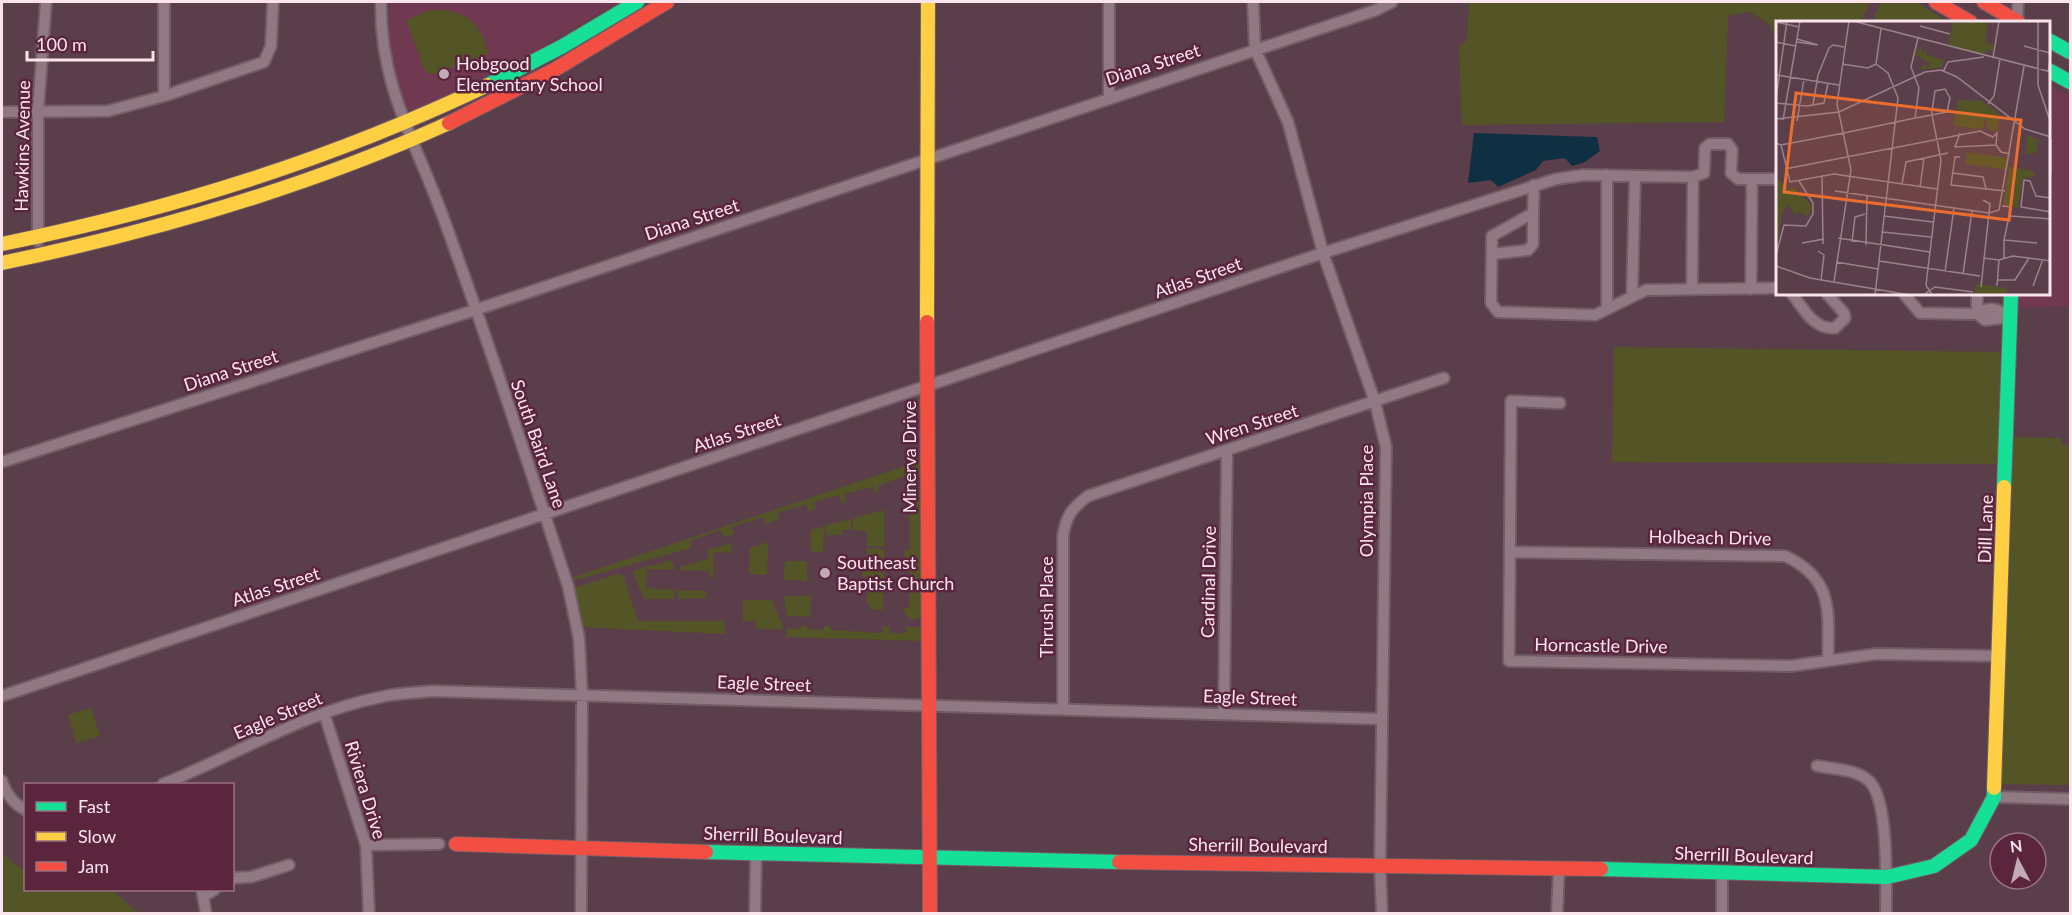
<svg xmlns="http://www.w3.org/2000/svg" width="2072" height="915" font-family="Lato,sans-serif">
  <rect width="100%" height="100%" fill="#5a3e4a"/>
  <!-- built -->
  <path fill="#713851" d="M 390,2 L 618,2 L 530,54 L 421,111 L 409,111 L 400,94 L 390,53 Z
    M 2050,86 L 2070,96 L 2070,306 L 2018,308 L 2018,294 L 2050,294 Z"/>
  <!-- green -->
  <path fill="#545526" d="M 1469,2 L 1870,2 L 1861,22 L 1778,22 L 1778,45 L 1770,25 L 1750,12 L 1728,16 L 1724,122 L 1462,125 L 1459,47 L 1467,40 Z
    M 1881,2 L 1916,2 L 1948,22 L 1872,22 Z
    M 442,10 C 468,12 484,28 488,54 L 431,75 L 425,72 L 406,20 L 428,11 Z
    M 1614,347 L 2000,352 L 1998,464 L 1612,462 Z
    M 2014,437 L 2061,438 L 2062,445 L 2070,445 L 2070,785 L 2000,784 Z
    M 923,460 C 923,474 922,478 908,484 L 905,476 L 878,486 L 879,492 L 875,493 L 873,487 L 844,494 L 846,502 L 842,503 L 839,495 L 814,502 L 816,509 L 808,511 L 806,505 L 778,512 L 779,519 L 766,524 L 763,517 L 732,527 L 734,534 L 723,537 L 721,530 L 690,541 L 691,548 L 575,580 L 571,578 Z
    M 917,489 L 921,490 L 923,615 L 914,620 L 906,616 L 903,608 L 909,608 L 910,565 L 905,565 L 904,551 L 910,550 L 909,492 Z
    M 884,510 L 884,547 L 867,546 L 867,531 L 853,530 L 853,518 Z
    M 851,519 L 851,530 L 842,530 L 842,535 L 827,535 L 826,552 L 826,525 Z
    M 824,526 L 823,552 L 810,551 L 811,530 Z
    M 768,542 L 767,575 L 749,574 L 750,548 Z
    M 731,543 L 731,553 L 714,552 L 713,578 L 709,577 L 709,571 L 680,570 L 680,567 L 709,558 L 707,550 Z
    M 867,548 L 884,549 L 884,578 L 862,577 L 863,560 L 867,559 Z
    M 671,560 L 675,570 L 647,569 L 646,588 L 675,590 L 674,599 L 644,599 L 633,573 L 636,570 Z
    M 785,561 L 807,561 L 807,581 L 784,580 Z
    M 618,574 L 624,577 L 638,621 L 725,621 L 725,634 L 581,627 L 573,588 Z
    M 864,580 L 884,581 L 883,610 L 870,609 L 870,605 L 867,605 L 868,583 L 864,583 Z
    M 679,590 L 706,591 L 707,598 L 678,599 Z
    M 784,596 L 811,596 L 810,617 L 787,616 Z
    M 743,600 L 772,600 L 784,629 L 756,629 L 756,621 L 743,621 Z
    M 802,626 L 807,626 L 808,629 L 824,630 L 824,626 L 830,626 L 831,630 L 882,633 L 883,626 L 889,626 L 890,633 L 906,633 L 906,627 L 919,627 L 922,630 L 923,641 L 786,637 L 786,628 L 801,629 Z
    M 91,708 L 100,736 L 76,743 L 68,715 Z
    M 2,854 L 25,871 L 26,890 L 112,890 L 138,913 L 2,913 Z"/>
  <!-- water -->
  <path fill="#0f2f42" d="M 1474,133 L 1597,137 L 1600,151 L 1585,162 L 1572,166 L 1565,158 L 1543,161 L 1536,170 L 1498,187 L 1491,180 L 1468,183 Z"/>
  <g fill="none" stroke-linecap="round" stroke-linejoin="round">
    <defs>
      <path id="street" d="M 381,2 C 380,86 414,138 442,214 C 487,337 528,462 568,586 L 579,638 L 582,695 L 581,914
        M 1109,2 L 1109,98
        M 1253,2 L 1255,49 L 1288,122 L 1323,253 L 1375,402 L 1386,447 L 1380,866 L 1382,914
        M 2017,22 L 2018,2
        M 164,96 L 164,2
        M 2,112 L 108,111 L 164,96 L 264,62 L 271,46 L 273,2
        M 1534,185 L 1533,213 L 1492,236 L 1491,303 L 1498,312 L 1595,315 L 1646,290 L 1778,288
        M 38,241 L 38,111 L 46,2
        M 1492,254 L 1528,250 L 1533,244 L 1533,213
        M 1692,289 L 1693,177
        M 1751,289 L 1752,179
        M 1792,294 C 1804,309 1814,330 1835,328 L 1845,318 L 1844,313 L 1827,294
        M 1904,294 L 1920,313 L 1977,314 C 1990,305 1998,309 2010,317
        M 1632,297 L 1635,176
        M 1607,309 L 1607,175
        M 1977,314 L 1985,320 L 2010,317
        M 1977,314 L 1977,294
        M 1560,403 L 1511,401 L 1509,661 L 1791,666 L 1876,654 L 2000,656
        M 2,462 L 475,310 L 1376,10 L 1392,2
        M 1510,552 L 1785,556 C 1835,579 1828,613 1828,661
        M 2,696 L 1323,253 L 1556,179 L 1584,175 L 1693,177 L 1704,173 L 1705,148 L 1710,144 L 1728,144 L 1732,150 L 1731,173 L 1738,179 L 1778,179
        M 1063,709 L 1063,536 C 1066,516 1072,508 1088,496 L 1444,378
        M 324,713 L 366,845 L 369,914
        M 1224,713 L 1227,451
        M 1817,766 C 1833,769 1858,769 1870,782 C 1889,802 1886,885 1886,914
        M 2,781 C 5,792 14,805 26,810
        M 163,784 C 236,755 304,712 381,697 C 398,693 415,693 432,691 L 1382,719
        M 1994,797 L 2070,799
        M 366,845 L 439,844
        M 232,878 L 251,877 L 289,865
        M 202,890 L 206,914
        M 203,896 L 214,890
        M 755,914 L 756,853
        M 1557,914 L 1559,868
        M 1722,914 L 1722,873"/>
      <path id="fast" d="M 2050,41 L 2070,52
        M 2050,71 L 2070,82
        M 488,85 L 563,46 L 637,2
        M 2004,487 L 2011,294
        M 706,852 L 1119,862
        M 1601,869 L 1887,877 L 1934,866 L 1971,840 L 1994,797 L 1994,788"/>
      <path id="slow" d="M 2,244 C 173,209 330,160 488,85
        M 2,263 C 156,231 306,188 449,123
        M 927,322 L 928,2
        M 1994,788 L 2004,487"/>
      <path id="jam" d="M 1936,2 L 1970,22
        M 1984,2 L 2018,22
        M 449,123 L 554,70 L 667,2
        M 927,322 L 930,914
        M 456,844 L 706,852
        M 1119,862 L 1601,869"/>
    </defs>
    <!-- street casing -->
    <use href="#street" stroke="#735c66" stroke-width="14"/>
    <!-- fast casing -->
    <use href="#fast" stroke="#735c66" stroke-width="16"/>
    <!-- slow casing -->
    <use href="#slow" stroke="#735c66" stroke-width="16"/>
    <!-- jam casing -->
    <use href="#jam" stroke="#735c66" stroke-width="16"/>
    <!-- street -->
    <use href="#street" stroke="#907982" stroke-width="10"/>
    <!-- fast -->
    <use href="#fast" stroke="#16e098" stroke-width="14"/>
    <!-- slow -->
    <use href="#slow" stroke="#ffcf43" stroke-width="14"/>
    <!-- jam -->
    <use href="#jam" stroke="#f24e42" stroke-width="14"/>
  </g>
  <!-- markers -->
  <g fill="#c2abb4" stroke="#5b263d" stroke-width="2">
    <circle cx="444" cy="74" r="6"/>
    <circle cx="825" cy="573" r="6"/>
  </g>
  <g text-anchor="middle" stroke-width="5" stroke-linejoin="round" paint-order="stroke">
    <!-- poi labels -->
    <g font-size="18" fill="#fae5ed" stroke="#5b263d" text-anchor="start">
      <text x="456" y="70">Hobgood<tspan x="456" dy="21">Elementary School</tspan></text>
      <text x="837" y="569">Southeast<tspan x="837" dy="21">Baptist Church</tspan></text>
    </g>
    <!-- street labels -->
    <g font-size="18" fill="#fae5ed" stroke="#5b263d">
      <text transform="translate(1153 65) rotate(-18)" y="6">Diana Street</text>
      <text transform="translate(23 146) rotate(-89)" y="6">Hawkins Avenue</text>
      <text transform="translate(692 220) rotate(-18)" y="6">Diana Street</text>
      <text transform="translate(1198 278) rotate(-19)" y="6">Atlas Street</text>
      <text transform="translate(231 371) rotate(-18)" y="6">Diana Street</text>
      <text transform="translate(1252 425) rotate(-18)" y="6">Wren Street</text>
      <text transform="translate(737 433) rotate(-18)" y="6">Atlas Street</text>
      <text transform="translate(538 444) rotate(71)" y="6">South Baird Lane</text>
      <text transform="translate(910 457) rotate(-90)" y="6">Minerva Drive</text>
      <text transform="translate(1367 501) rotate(-90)" y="6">Olympia Place</text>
      <text transform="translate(1986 529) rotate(-88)" y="6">Dill Lane</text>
      <text transform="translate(1710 538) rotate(1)" y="6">Holbeach Drive</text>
      <text transform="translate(1209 582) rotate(-89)" y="6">Cardinal Drive</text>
      <text transform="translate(276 587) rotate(-18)" y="6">Atlas Street</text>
      <text transform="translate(1047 607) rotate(-90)" y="6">Thrush Place</text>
      <text transform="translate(1601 646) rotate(1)" y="6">Horncastle Drive</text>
      <text transform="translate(764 684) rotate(2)" y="6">Eagle Street</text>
      <text transform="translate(1250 698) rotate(2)" y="6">Eagle Street</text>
      <text transform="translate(278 716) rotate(-23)" y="6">Eagle Street</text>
      <text transform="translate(365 790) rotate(73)" y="6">Riviera Drive</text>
      <text transform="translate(773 836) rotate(2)" y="6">Sherrill Boulevard</text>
      <text transform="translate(1258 846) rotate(1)" y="6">Sherrill Boulevard</text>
      <text transform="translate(1744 856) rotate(2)" y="6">Sherrill Boulevard</text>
    </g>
  </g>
  <!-- overview -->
  <g transform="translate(1776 21)">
    <rect width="274" height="274" fill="#5a3e4a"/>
    <path d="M 178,0 L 211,0 L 210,22 L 218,24 L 217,30 L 211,28 L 209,33 L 172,24 ZM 146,25 L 146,33 L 150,29 L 151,34 L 168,39 L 165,46 L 145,49 L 147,42 L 150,46 L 155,43 L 138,33 ZM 182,79 L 207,80 L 224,94 L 221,110 L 212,108 L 210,96 L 206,108 L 177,105 ZM 251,114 L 262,119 L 260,132 L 249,133 ZM 191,131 L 233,137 L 231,149 L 189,143 ZM 233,146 L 257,150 L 259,156 L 247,157 L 242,187 L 227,184 ZM 2,158 L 13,168 L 18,167 L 36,185 L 32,195 L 21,191 L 20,195 L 12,184 L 6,191 L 0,232 ZM 200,263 L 231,267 L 230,274 L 198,274 Z" fill="#545526"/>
    <path fill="none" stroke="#9a818b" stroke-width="1.5" d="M 77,0 L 275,51M 262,0 L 262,64 L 275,103M 0,1 L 23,6M 144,5 L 174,13M 0,21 L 20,25M 21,21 L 42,24 L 21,18M 248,25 L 274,32M 217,37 L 223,0M 66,43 L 92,47 L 100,43 L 105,8M 167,51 L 172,41 L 208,36M 272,51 L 275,30M 1,54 L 63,64M 0,78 L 11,0M 0,82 L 31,85 L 48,82 L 52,62M 212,83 L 218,75 L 224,38M 37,84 L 42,54 L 53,27 L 57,24 L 68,26M 139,97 L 143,67 L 135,46 L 142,17M 0,98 L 63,91 L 149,51 L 165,49 L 181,56 L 249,108 L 275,116M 7,99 L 24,0M 21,100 L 28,58M 184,112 L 179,126 L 220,124M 275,118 L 275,152M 0,122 L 5,124 L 68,112 L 139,97 L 156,94 L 170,91 L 171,91 L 174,77 L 169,68 L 159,70 L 156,90 L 156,94 L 165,139 L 150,264 L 156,274M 5,124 L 14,161 L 58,153 L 161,168M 184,136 L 179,136 L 175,164 L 229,170M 9,148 L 204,110 L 217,116 L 221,112 L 220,124 L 225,131 L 234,133M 177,152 L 207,156 L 210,168M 46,154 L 47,223M 126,163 L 130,141 L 172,132M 144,166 L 148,137M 59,170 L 213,192 L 223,189 L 248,45M 275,177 L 260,175 L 254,160 L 248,159 L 245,186 L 275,191M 226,185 L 235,186 L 228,219 L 228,237M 108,195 L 157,201M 234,195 L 275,198M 106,211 L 155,216M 62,217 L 154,231M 228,219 L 261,222M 76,221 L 79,196 L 89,193M 26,222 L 48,218M 90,224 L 91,175M 42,230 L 48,234 L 45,259M 0,234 L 8,204 L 30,205 L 37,193 L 37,182 L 23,160M 207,237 L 223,239 L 237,235 L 275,240M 103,240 L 204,255M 60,241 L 102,248M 0,245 L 34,257 L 134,274M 169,251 L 178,187M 187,253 L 196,190M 222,259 L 239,259 L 253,237M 58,261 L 75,149 L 61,83 L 73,0M 221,265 L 223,239M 257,265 L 267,238M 205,266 L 214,183 L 207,179M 99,274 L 122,77 L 112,52 L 100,43M 147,274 L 159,266 L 197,271"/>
    <path fill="#eb6e2e" fill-opacity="0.15" stroke="#eb6e2e" stroke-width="3" d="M 20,72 L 245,99 L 233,199 L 8,171 Z"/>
    <rect width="274" height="274" fill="none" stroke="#fae5ed" stroke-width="3"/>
  </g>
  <!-- border -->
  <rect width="2072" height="915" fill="none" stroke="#fae5ed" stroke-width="6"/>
  <!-- legend -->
  <rect x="24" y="783" width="210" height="108" fill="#5b263d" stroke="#9b7283" stroke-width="1.5"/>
  <rect x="36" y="802" width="30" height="9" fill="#16e098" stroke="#9b7283" stroke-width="1.5"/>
  <text x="78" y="813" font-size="18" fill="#fae5ed">Fast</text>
  <rect x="36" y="832" width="30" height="9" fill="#ffcf43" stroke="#9b7283" stroke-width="1.5"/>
  <text x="78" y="843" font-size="18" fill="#fae5ed">Slow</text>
  <rect x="36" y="862" width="30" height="9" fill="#f24e42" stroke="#9b7283" stroke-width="1.5"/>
  <text x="78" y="873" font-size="18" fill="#fae5ed">Jam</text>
  <!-- north arrow -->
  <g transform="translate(2018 861) rotate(353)"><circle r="28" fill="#5b263d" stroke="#9b7283" stroke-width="1.5"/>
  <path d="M0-4.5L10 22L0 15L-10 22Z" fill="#c2abb4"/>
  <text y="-9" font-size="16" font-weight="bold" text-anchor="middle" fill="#fae5ed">N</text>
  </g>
  <!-- scale -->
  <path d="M27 51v9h126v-9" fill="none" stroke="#fae5ed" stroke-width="3"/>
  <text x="36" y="51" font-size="18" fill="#fae5ed" stroke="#5b263d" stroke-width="4.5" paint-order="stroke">100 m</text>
</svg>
